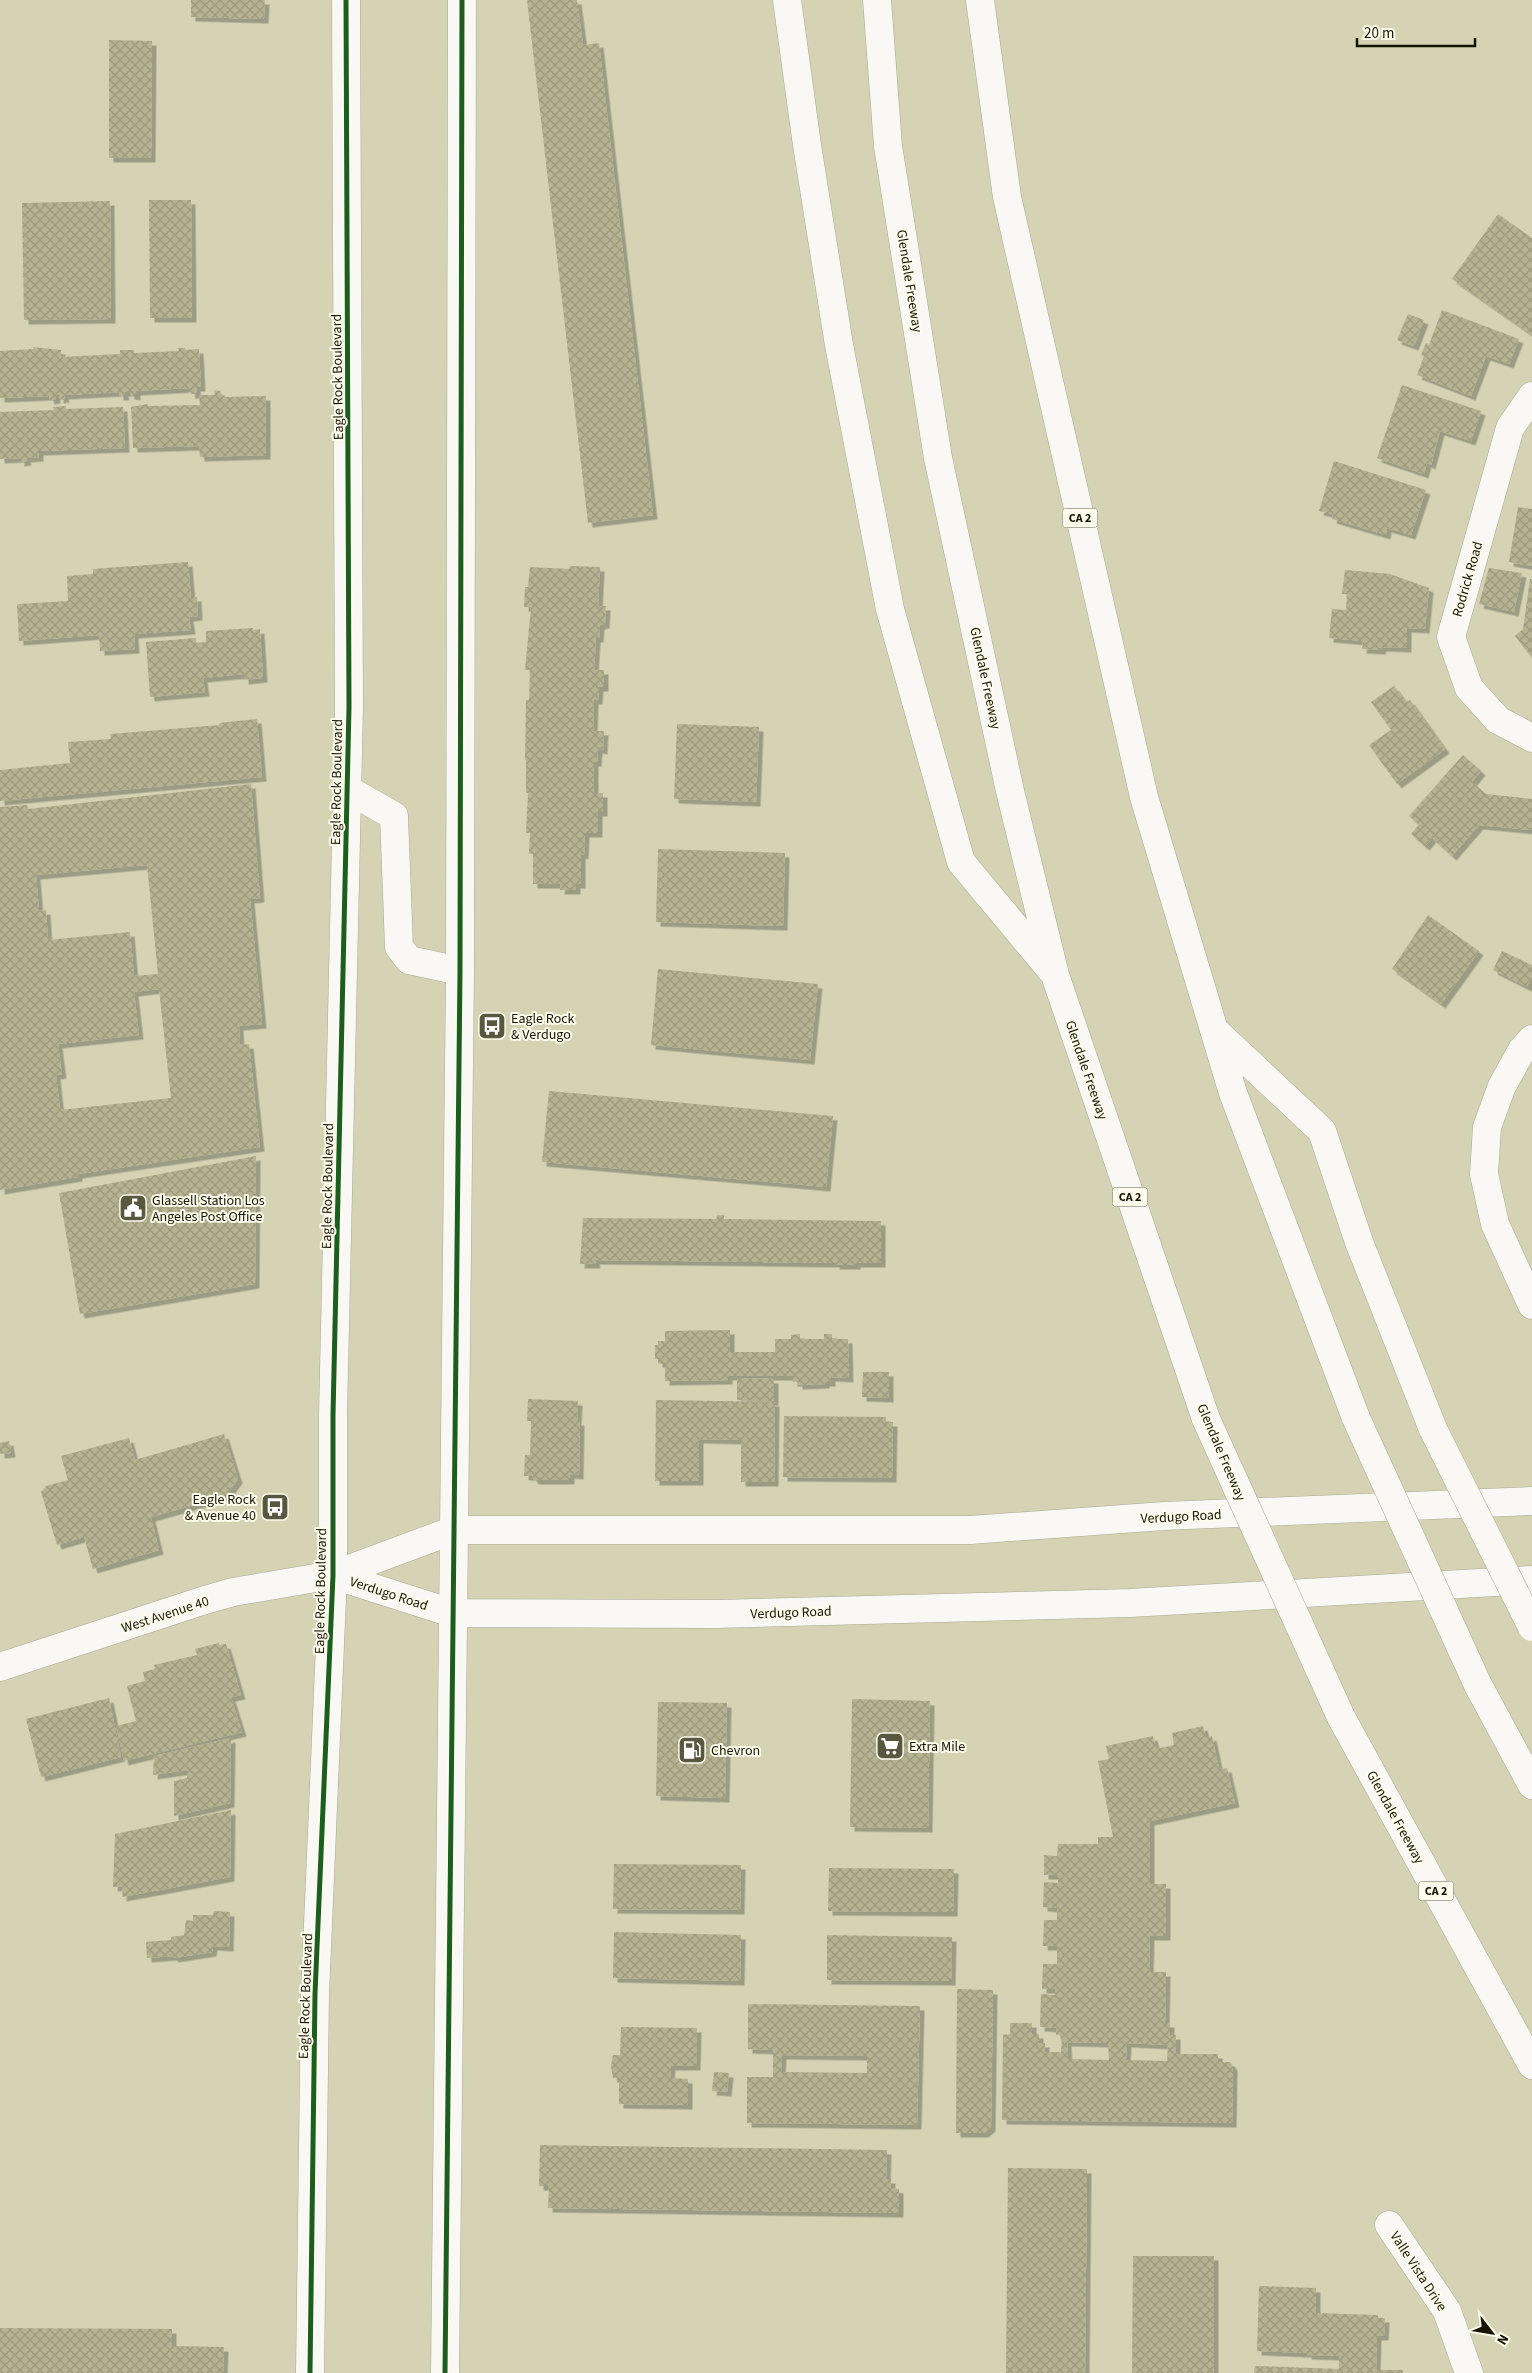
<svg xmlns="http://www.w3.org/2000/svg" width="1532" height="2373" font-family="'Source Sans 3',sans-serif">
  <defs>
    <pattern id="building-cross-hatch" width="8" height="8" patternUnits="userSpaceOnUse" patternTransform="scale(1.25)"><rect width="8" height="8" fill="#b6b392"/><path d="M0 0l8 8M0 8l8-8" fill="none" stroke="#9c997c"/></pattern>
    <filter id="shadow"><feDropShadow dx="4.5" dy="4.5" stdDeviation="0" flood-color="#0004"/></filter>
  </defs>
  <rect width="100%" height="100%" fill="#d5d3b4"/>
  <!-- building -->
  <path fill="url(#building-cross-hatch)" fill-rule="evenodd" filter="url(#shadow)" d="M 191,0 L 265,0 L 264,19 L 191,17 Z
    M 527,0 L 577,0 L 583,45 L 599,43 L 653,515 L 588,523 Z
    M 109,40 L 152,41 L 151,158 L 109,158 Z
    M 149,200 L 191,200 L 192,318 L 150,318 Z
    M 110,201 L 111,319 L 24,320 L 22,203 Z
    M 1498,214 L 1532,238 L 1532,335 L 1452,279 Z
    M 1442,310 L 1519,339 L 1509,364 L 1486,356 L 1471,396 L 1417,375 L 1424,356 L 1421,355 L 1426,343 L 1429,345 Z
    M 1408,314 L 1424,320 L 1414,346 L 1397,340 Z
    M 33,347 L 61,350 L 61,357 L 120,354 L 120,350 L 134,350 L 134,353 L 179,351 L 178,348 L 185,348 L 186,350 L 199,349 L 201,387 L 196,387 L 197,394 L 191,394 L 190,388 L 136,391 L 136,396 L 130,395 L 130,392 L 124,392 L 125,396 L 119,396 L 119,392 L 64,395 L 65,398 L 59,399 L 59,395 L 56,395 L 56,399 L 50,400 L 49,396 L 0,398 L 0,351 L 34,349 Z
    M 1402,385 L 1481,411 L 1471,441 L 1440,431 L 1431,465 L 1427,463 L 1424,474 L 1377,458 Z
    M 214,390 L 220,391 L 223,397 L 266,396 L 266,455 L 200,457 L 199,446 L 133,448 L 131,407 L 148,404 L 148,406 L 200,405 L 199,395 L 215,395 Z
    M 66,406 L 66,409 L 123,407 L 125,448 L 39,451 L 39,457 L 26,458 L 27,461 L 20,462 L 20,458 L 0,459 L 0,412 L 54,410 L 53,407 Z
    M 1334,461 L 1426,490 L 1411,535 L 1387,528 L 1386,535 L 1332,519 L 1333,514 L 1319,511 Z
    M 1518,507 L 1532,509 L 1532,566 L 1509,562 Z
    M 188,562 L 191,597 L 197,597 L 198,616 L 189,617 L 191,630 L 134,634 L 135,649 L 100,651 L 99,635 L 19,641 L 17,604 L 68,601 L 67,576 L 93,574 L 93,569 Z
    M 570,566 L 600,567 L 598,606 L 606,606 L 605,624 L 600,625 L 599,638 L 596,638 L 594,670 L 604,670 L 604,687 L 599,687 L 598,700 L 594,700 L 593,731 L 604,731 L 603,750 L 598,749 L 597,762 L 594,762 L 594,793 L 603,793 L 603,812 L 598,812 L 598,833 L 585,833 L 584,855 L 581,854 L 581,884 L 576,884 L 576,890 L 560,890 L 561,884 L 533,884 L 533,854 L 529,854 L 530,833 L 526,833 L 528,793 L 526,793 L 526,760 L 525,760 L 526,700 L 529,700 L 530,670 L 525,670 L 531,607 L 524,607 L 525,587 L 528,587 L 530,567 L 569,569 Z
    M 1489,568 L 1522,573 L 1514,612 L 1479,604 Z
    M 1345,570 L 1390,574 L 1429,588 L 1425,629 L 1407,628 L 1407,648 L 1382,647 L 1381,650 L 1362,649 L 1363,641 L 1329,638 L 1332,609 L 1346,610 L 1347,594 L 1342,594 Z
    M 1530,579 L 1532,579 L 1532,658 L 1515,636 L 1523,629 Z
    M 253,628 L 253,630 L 260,629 L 263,678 L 244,680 L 244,674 L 203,678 L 205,692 L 150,697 L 146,642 L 196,638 L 196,643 L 206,642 L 206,631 Z
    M 1394,686 L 1406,702 L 1410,700 L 1445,749 L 1397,784 L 1369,745 L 1391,730 L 1371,702 Z
    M 257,719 L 262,777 L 0,801 L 0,770 L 70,763 L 68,742 L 111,739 L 110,734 L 220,725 L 219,723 Z
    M 677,724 L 759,727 L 756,802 L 674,799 Z
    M 1463,755 L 1481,771 L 1472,782 L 1486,794 L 1532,799 L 1532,830 L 1479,825 L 1452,856 L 1432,838 L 1425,846 L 1411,834 L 1419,824 L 1409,816 Z
    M 251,784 L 260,898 L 250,899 L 262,1024 L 239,1026 L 240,1045 L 249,1044 L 260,1147 L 78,1174 L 78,1177 L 0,1190 L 0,807 L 27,805 L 28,809 ZM 147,865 L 158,974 L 134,976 L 130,932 L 48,940 L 46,910 L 39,911 L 36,875 ZM 159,989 L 171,1098 L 60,1110 L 56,1075 L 62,1074 L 58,1044 L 139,1035 L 134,992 Z
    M 658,849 L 785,853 L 783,926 L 656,922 Z
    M 1428,915 L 1479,951 L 1441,1004 L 1392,969 Z
    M 1502,951 L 1532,965 L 1532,976 L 1527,987 L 1493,970 Z
    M 658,969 L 818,984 L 810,1060 L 651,1045 Z
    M 549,1091 L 833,1116 L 826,1187 L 542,1162 Z
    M 256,1156 L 255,1284 L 80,1314 L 59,1193 Z
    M 717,1215 L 724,1215 L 724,1219 L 881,1221 L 881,1263 L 856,1263 L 856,1265 L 835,1265 L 835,1263 L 595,1260 L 596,1264 L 580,1264 L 583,1218 L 716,1219 Z
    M 730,1330 L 730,1352 L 775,1352 L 775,1339 L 791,1339 L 791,1335 L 800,1334 L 800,1339 L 824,1339 L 824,1334 L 832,1334 L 832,1339 L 848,1339 L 849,1378 L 831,1377 L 831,1382 L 825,1382 L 825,1384 L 798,1385 L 798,1382 L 793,1382 L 793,1376 L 728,1376 L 728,1380 L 665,1381 L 665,1363 L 658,1363 L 658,1359 L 655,1359 L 655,1345 L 658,1345 L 658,1341 L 665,1341 L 665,1331 Z
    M 863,1372 L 889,1372 L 889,1398 L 862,1397 Z
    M 737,1378 L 774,1379 L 774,1401 L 737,1400 Z
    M 528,1399 L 578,1401 L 577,1421 L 580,1421 L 579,1475 L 570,1474 L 570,1480 L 534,1480 L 532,1476 L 524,1476 L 525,1455 L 530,1455 L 531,1421 L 527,1421 Z
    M 656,1400 L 775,1402 L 774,1482 L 741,1482 L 741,1440 L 699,1439 L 699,1481 L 655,1481 Z
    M 784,1416 L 886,1417 L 886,1422 L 893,1422 L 892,1478 L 783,1477 Z
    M 224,1434 L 238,1479 L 226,1496 L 151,1517 L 159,1550 L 93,1569 L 84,1537 L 57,1545 L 41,1492 L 46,1486 L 68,1480 L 61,1456 L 129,1438 L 135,1460 Z
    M 9,1441 L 11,1453 L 0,1454 L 0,1443 Z
    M 219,1643 L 219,1645 L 226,1644 L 241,1695 L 231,1697 L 242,1732 L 124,1761 L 116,1726 L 136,1721 L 127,1686 L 145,1681 L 143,1672 L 155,1669 L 154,1665 L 197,1655 L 195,1649 Z
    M 109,1698 L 121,1757 L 41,1777 L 26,1719 Z
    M 852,1699 L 930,1701 L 928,1828 L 850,1827 Z
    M 658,1702 L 727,1703 L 725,1798 L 656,1796 Z
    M 1203,1726 L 1206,1738 L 1212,1736 L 1219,1769 L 1227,1768 L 1235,1803 L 1150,1821 L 1150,1884 L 1166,1884 L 1166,1936 L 1150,1936 L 1149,1972 L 1166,1972 L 1165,2023 L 1170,2023 L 1170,2035 L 1176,2035 L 1176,2054 L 1218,2054 L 1218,2062 L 1230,2062 L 1233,2066 L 1232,2123 L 1002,2120 L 1003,2035 L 1010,2034 L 1010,2023 L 1032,2023 L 1032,2034 L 1039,2034 L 1039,2043 L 1045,2043 L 1045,2052 L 1061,2052 L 1062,2035 L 1056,2035 L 1056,2028 L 1040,2027 L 1041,1994 L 1055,1995 L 1055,1989 L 1042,1989 L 1043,1964 L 1057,1964 L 1057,1946 L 1043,1946 L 1044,1920 L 1057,1920 L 1057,1908 L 1043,1907 L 1044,1882 L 1058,1883 L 1058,1875 L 1044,1875 L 1044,1855 L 1057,1856 L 1058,1844 L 1098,1844 L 1098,1837 L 1113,1837 L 1098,1761 L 1109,1759 L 1106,1746 L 1153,1736 L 1156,1749 L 1174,1745 L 1172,1733 ZM 1067,2042 L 1108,2043 L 1109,2060 L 1068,2059 ZM 1127,2043 L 1168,2045 L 1167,2061 L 1126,2060 Z
    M 231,1738 L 230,1803 L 174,1816 L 174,1781 L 187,1778 L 187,1770 L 153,1775 L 154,1756 Z
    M 231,1810 L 230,1877 L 122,1897 L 123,1886 L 113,1887 L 115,1834 Z
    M 614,1864 L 741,1865 L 740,1910 L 613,1909 Z
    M 829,1868 L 954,1869 L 953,1912 L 828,1911 Z
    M 214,1911 L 230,1912 L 229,1947 L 213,1946 L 212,1952 L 174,1958 L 173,1956 L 147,1958 L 146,1942 L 171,1940 L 171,1937 L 184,1935 L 186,1920 L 193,1921 L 193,1915 L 213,1915 Z
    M 614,1932 L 741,1935 L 740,1981 L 613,1978 Z
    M 827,1935 L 952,1937 L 951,1981 L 827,1980 Z
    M 957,1989 L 993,1990 L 991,2127 L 984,2133 L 956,2133 Z
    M 748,2004 L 920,2006 L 917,2125 L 747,2123 L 747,2077 L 773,2077 L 773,2050 L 748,2049 ZM 782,2055 L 867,2056 L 867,2073 L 781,2072 Z
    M 621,2027 L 697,2028 L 696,2066 L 671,2066 L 670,2078 L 688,2079 L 688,2105 L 619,2104 L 619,2078 L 613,2078 L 611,2066 L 613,2055 L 620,2055 Z
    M 714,2072 L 729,2073 L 727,2092 L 712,2091 Z
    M 540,2145 L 887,2150 L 886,2179 L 891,2179 L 891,2188 L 899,2189 L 899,2213 L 548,2208 L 549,2186 L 539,2186 Z
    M 1008,2168 L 1087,2169 L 1085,2373 L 1006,2373 Z
    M 1133,2256 L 1214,2256 L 1214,2373 L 1132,2373 Z
    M 1259,2286 L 1316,2288 L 1316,2313 L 1378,2315 L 1378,2318 L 1385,2318 L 1384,2336 L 1377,2336 L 1376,2370 L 1403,2370 L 1403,2373 L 1254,2373 L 1255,2366 L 1339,2369 L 1339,2356 L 1307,2355 L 1307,2353 L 1257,2351 Z
    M 0,2328 L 172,2329 L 172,2346 L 224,2347 L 223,2373 L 0,2373 Z"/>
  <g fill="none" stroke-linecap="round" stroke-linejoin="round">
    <defs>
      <path id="minor" d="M 1532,396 L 1510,428 L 1451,637 L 1469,688 L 1498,720 L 1532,738
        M 1532,1039 L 1522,1050 L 1502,1086 L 1487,1127 L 1484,1174 L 1495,1224 L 1532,1305
        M 0,1667 L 205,1600 L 233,1592 L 333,1575
        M 1389,2225 L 1447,2311 L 1469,2373"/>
      <path id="secondary" d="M 347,789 L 394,816 L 399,947 L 409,960 L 460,971
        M 333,1575 L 454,1530 L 970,1530 L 1164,1516 L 1532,1501
        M 333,1575 L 452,1613 L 716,1614 L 1130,1603 L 1532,1580
        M 310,2373 L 315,1994 L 333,1575 L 333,1415 L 349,707 L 346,0
        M 445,2373 L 460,971 L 462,0"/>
      <path id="motorway" d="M 787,0 L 807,145 L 839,345 L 890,609 L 961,862 L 1051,970
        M 877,0 L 888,146 L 938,458 L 1010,791 L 1055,975 L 1206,1419
        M 980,0 L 1007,197 L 1144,797 L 1233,1093 L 1356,1418
        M 1214,1030 L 1322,1131 L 1359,1242 L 1433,1429
        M 1478,1685 L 1532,1785
        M 1341,1717 L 1532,2065"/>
    </defs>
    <!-- minor casing -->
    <use href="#minor" stroke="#a9a890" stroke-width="29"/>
    <!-- secondary casing -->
    <use href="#secondary" stroke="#a9a890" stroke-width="29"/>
    <!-- motorway casing -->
    <use href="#motorway" stroke="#a9a890" stroke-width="29"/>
    <!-- minor -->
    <use href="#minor" stroke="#f9f8f4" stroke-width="28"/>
    <!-- secondary -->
    <use href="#secondary" stroke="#f9f8f4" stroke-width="28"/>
    <!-- motorway -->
    <use href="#motorway" stroke="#f9f8f4" stroke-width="28"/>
    <defs>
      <path id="motorway-bridge" d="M 1356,1418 L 1478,1685
        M 1206,1419 L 1341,1717
        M 1433,1429 L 1532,1627"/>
    </defs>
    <!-- motorway-bridge casing -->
    <use href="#motorway-bridge" stroke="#a9a890" stroke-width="29" stroke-linecap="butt"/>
    <!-- motorway-bridge -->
    <use href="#motorway-bridge" stroke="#f9f8f4" stroke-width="28"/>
    <defs>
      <path id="cycleway" d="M 310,2373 L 315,1994 L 333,1575 L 333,1415 L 349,707 L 346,0
        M 445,2373 L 460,971 L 462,0"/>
    </defs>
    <!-- cycleway casing -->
    <use href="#cycleway" stroke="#fefded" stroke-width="8"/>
    <!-- cycleway -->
    <use href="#cycleway" stroke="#1b5e20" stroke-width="5"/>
  </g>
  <!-- icons -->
  <defs>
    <symbol id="bus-square" viewBox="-11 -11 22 22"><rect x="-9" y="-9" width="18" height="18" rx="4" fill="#5a5740" stroke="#fefded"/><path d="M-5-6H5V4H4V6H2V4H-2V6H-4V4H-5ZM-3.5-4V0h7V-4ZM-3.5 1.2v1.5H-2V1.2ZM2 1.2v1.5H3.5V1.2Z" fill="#fff"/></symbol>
    <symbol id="civic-square" viewBox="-11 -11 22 22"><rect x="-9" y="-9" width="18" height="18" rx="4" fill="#5a5740" stroke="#fefded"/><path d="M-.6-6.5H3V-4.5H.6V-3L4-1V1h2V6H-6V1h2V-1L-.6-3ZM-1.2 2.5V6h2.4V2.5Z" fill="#fff"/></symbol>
    <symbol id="supermarket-square" viewBox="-11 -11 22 22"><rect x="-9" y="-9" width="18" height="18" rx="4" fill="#5a5740" stroke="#fefded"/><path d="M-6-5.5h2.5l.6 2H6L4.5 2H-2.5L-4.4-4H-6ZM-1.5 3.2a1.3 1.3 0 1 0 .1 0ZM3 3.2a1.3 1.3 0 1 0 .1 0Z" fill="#fff"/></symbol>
    <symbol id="fuel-square" viewBox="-11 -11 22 22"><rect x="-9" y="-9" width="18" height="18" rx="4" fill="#5a5740" stroke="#fefded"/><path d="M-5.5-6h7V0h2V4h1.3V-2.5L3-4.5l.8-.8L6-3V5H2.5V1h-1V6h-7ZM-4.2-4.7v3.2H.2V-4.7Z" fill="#fff"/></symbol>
  </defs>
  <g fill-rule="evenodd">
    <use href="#bus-square" x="476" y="1010" width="32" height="32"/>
    <use href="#civic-square" x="117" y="1192" width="32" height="32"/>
    <use href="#bus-square" x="259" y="1491" width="32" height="32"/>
    <use href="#supermarket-square" x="874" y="1730" width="32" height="32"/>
    <use href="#fuel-square" x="676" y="1734" width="32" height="32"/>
  </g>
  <g text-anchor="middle" stroke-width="4" stroke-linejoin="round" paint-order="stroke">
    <!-- shield labels -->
    <g fill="#fefded" stroke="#5c5a48" stroke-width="1">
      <rect x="1062.5" y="508.5" width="35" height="19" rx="4"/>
      <rect x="1112.5" y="1187.5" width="35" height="19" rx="4"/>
      <rect x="1418.5" y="1881.5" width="35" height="19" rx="4"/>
    </g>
    <g font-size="12" font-weight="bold" fill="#171402">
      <text x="1080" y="522">CA 2</text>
      <text x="1130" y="1201">CA 2</text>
      <text x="1436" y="1895">CA 2</text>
    </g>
    <!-- street labels -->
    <g font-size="14" fill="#171402" stroke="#fefded">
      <text transform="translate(910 281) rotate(81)" y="5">Glendale Freeway</text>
      <text transform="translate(337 377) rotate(-91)" y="5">Eagle Rock Boulevard</text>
      <text transform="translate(1467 579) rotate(-74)" y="5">Rodrick Road</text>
      <text transform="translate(986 678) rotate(78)" y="5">Glendale Freeway</text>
      <text transform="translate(336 782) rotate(-89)" y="5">Eagle Rock Boulevard</text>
      <text transform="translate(1087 1070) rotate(71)" y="5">Glendale Freeway</text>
      <text transform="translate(327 1186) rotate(-89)" y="5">Eagle Rock Boulevard</text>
      <text transform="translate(1222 1452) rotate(67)" y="5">Glendale Freeway</text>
      <text transform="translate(1181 1516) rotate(-3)" y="5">Verdugo Road</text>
      <text transform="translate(320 1591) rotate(-89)" y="5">Eagle Rock Boulevard</text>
      <text transform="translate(389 1593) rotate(18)" y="5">Verdugo Road</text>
      <text transform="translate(791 1612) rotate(-2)" y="5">Verdugo Road</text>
      <text transform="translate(165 1614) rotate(-18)" y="5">West Avenue 40</text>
      <text transform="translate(1396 1817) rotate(61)" y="5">Glendale Freeway</text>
      <text transform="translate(305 1996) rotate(-88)" y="5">Eagle Rock Boulevard</text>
      <text transform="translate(1419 2271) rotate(57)" y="5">Valle Vista Drive</text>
    </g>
    <!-- poi labels -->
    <g font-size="14" fill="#171402" stroke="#fefded" text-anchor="start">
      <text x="511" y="1023">Eagle Rock<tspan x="511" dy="16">&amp; Verdugo</tspan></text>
      <text x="152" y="1205">Glassell Station Los<tspan x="152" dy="16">Angeles Post Office</tspan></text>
      <text x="256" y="1504" text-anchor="end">Eagle Rock<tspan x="256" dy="16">&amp; Avenue 40</tspan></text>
      <text x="909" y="1751">Extra Mile</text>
      <text x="711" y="1755">Chevron</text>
    </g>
  </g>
  <!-- north arrow -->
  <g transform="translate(1492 2333) rotate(121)" stroke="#fefded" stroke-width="4" paint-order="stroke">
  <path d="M0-4L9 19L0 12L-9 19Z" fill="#171402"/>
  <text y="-8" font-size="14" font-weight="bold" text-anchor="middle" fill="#171402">N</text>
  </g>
  <!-- scale -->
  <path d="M1357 38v8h118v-8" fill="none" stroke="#171402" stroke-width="2.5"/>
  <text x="1364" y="38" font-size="15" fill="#171402" stroke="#fefded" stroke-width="4" paint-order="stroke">20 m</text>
</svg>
